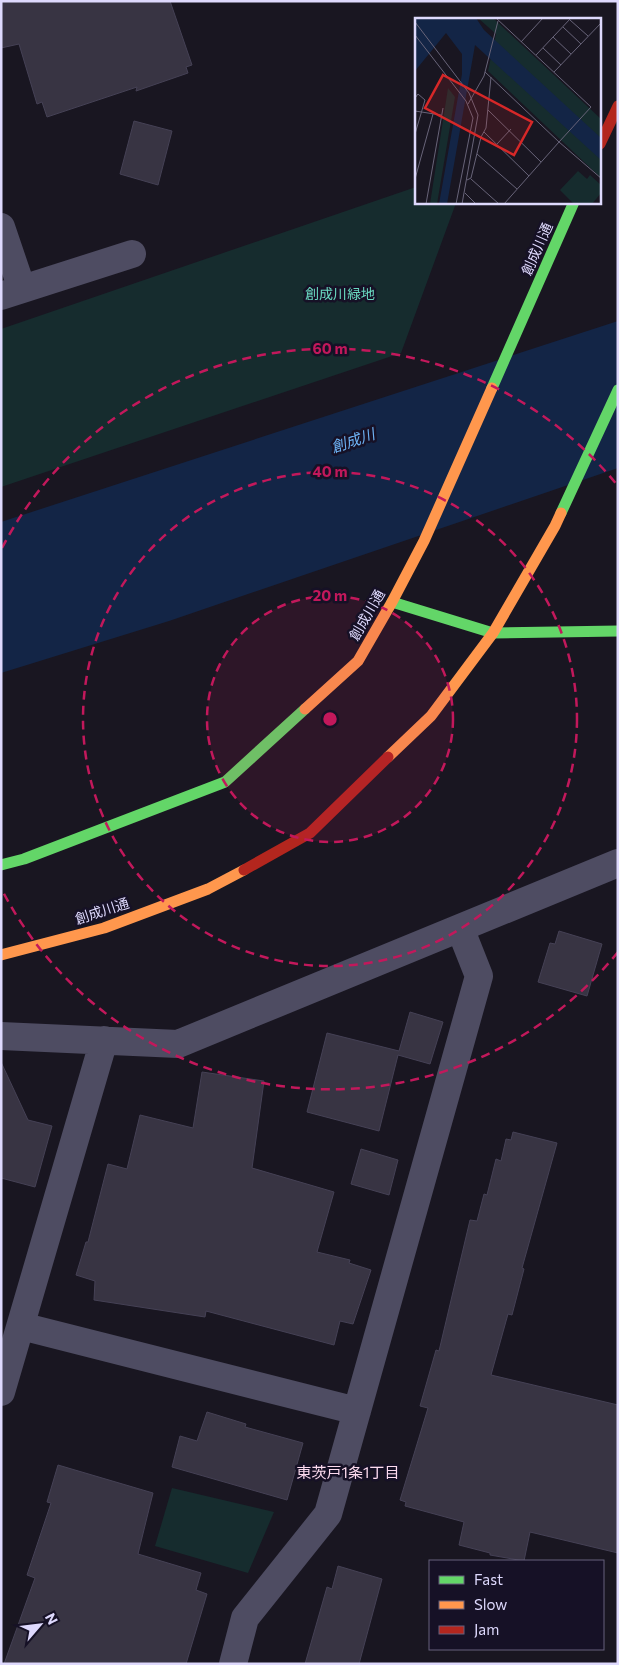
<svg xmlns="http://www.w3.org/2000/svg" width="619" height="1665" font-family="Commissioner,'Noto Sans JP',sans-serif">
  <rect width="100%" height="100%" fill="#191621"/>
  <!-- green -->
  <path fill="#162c2e" d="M 416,187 L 416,202 L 456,203 L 401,353 L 1,487 L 1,329 Z
    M 172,1488 L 274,1512 L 248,1573 L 155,1546 Z"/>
  <!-- water -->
  <path fill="#132546" d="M 618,321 L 618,468 L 169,621 L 1,673 L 1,522 Z"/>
  <!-- building -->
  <path fill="#383443" stroke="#454155" d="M 1,1 L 170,1 L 192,65 L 186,67 L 188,73 L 136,91 L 137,87 L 47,117 L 42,102 L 37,104 L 19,44 L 1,48 Z
    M 134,121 L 172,131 L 158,185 L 120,174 Z
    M 559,931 L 602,944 L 587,996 L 538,982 L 550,943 L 555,944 Z
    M 410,1012 L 443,1022 L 430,1064 L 398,1055 L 379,1131 L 307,1112 L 327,1033 L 399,1051 Z
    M 1,1062 L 28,1120 L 52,1126 L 35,1187 L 1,1178 Z
    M 202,1072 L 264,1081 L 252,1168 L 334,1192 L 317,1252 L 350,1260 L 349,1263 L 371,1270 L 353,1324 L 340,1321 L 334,1345 L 206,1311 L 205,1317 L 94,1300 L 95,1281 L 76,1275 L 86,1242 L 88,1242 L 108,1164 L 127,1169 L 140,1115 L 193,1128 Z
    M 513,1132 L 557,1143 L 522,1268 L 524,1269 L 512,1315 L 508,1314 L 491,1375 L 618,1405 L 618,1553 L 530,1532 L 524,1561 L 490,1555 L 490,1553 L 459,1545 L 464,1522 L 405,1506 L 406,1502 L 400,1500 L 428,1408 L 420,1406 L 436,1350 L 439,1351 L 470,1220 L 477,1221 L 484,1194 L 487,1195 L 496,1159 L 501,1161 L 506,1139 L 511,1140 Z
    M 361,1149 L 398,1160 L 389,1195 L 351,1184 Z
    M 207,1412 L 246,1424 L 245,1427 L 303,1443 L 287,1500 L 172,1467 L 180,1436 L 197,1441 Z
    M 58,1465 L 153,1493 L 138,1554 L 201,1573 L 196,1590 L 207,1594 L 186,1664 L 4,1664 L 35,1578 L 27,1575 L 51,1503 L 47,1502 Z
    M 338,1566 L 382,1579 L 359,1664 L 305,1664 L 327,1587 L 332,1589 Z"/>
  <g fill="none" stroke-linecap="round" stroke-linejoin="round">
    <!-- street -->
    <path stroke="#4e4c62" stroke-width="28" d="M 1,227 L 22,289
      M 1,296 L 132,254
      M 1,1036 L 178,1044 L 618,863
      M 21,1326 L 357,1411
      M 1,1392 L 104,1040
      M 233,1664 L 245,1618 L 328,1514 L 479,976 L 460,928"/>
    <!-- fast -->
    <path stroke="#63d668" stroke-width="11" d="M 492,388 L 574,202
      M 561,513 L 618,390
      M 392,602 L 493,633 L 618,631
      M 1,865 L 24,859 L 225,782 L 305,709"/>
    <!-- slow -->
    <path stroke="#ff974d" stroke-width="11" d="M 305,709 L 358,661 L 392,602 L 424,541 L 492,388
      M 388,757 L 431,716 L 493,633 L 555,526 L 561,513
      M 1,955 L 104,928 L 208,889 L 244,870"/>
    <!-- jam -->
    <path stroke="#b3261e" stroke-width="11" d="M 600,144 L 618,106
      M 244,870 L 310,833 L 388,757"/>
  </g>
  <!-- distance rings -->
  <circle cx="330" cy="719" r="123" fill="#c2185b" fill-opacity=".12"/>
  <g fill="none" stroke="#c2185b" stroke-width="2.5" stroke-dasharray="9 6">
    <circle cx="330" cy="719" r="123"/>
    <circle cx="330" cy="719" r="247"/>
    <path d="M618 952A370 370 0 0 1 2 890M2 548A370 370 0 0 1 618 486"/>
  </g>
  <g text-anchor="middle" stroke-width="5" stroke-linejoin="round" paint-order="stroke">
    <!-- street labels -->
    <g font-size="14" fill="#ded9fd" stroke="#161126">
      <text transform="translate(537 249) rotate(-66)" y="5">創成川通</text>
      <text transform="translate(367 615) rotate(-60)" y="5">創成川通</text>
      <text transform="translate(102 911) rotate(-18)" y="5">創成川通</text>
    </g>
    <!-- park labels -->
    <g font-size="14" fill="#69d9c0" stroke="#161126">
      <text x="340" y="299">創成川緑地</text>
    </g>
    <!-- water labels -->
    <g font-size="15" font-style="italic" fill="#6eb3f5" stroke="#161126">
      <text transform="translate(353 441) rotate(-19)" y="5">創成川</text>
    </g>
    <!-- neighbourhood labels -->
    <g font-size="15" fill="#fddbef" stroke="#161126">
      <text x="348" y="1478">東茨戸1条1丁目</text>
    </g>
  </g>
  <!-- overview -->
  <g transform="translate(415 18)">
    <rect width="186" height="186" fill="#191621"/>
    <path d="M 63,0 L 78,0 L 186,101 L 186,160 L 73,53 L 81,16 ZM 33,70 L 40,79 L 22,186 L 15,186 ZM 163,153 L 172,161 L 175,157 L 186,167 L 186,175 L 177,186 L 159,186 L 145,172 Z" fill="#162c2e"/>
    <path d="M 0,0 L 61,0 L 69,12 L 186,120 L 186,142 L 60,27 L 32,186 L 24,186 L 47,56 L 47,36 L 31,15 L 0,53 Z" fill="#132546"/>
    <path fill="none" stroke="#686479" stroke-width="1" d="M 81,0 L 176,89 L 144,124 L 187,161M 155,2 L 173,18M 0,4 L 54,75 L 63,97 L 47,186M 148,9 L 166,26M 0,17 L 51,83 L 58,100 L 41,186M 138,19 L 156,36M 106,24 L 128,0M 128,30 L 146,47M 121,37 L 156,0M 70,54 L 144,124 L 89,186M 139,54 L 187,4M 0,80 L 3,76 L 10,82 L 0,116M 53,86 L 69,58 L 83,3M 73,92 L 126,144M 0,93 L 26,97M 69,114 L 114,158M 82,126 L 96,111M 62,136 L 102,171M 0,161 L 18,96M 56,161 L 84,186M 52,162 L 56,160 L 66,119 L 71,110 L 76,59M 50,175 L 61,186M 11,186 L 28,90"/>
    <path fill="#d62828" fill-opacity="0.15" stroke="#d62828" stroke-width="2.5" d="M 28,57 L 117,104 L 99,137 L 10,90 Z"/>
    <rect width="186" height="186" fill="none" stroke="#ded9fd" stroke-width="2.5"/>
  </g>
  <circle cx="330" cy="719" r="8" fill="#c2185b" stroke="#161126" stroke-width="2.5"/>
  <g font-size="15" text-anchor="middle" font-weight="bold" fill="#c2185b" stroke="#161126" stroke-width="5" stroke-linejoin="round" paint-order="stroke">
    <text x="330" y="354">60 m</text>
    <text x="330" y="477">40 m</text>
    <text x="330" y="601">20 m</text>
  </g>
  <!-- border -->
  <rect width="619" height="1665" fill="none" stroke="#ded9fd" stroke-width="5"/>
  <!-- legend -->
  <rect x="429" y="1560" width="175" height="90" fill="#161126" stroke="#66617c"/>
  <rect x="439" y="1576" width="25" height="8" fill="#63d668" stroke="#66617c"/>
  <text x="474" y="1585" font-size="15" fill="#ded9fd">Fast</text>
  <rect x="439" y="1601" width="25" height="8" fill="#ff974d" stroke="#66617c"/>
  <text x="474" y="1610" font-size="15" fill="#ded9fd">Slow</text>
  <rect x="439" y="1626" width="25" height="8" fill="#b3261e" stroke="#66617c"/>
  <text x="474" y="1635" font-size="15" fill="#ded9fd">Jam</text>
  <!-- north arrow -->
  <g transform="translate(40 1625) rotate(62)" stroke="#161126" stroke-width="4" paint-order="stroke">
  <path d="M0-4L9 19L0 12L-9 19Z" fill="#ded9fd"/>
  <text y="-8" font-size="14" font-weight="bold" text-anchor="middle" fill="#ded9fd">N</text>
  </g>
</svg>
